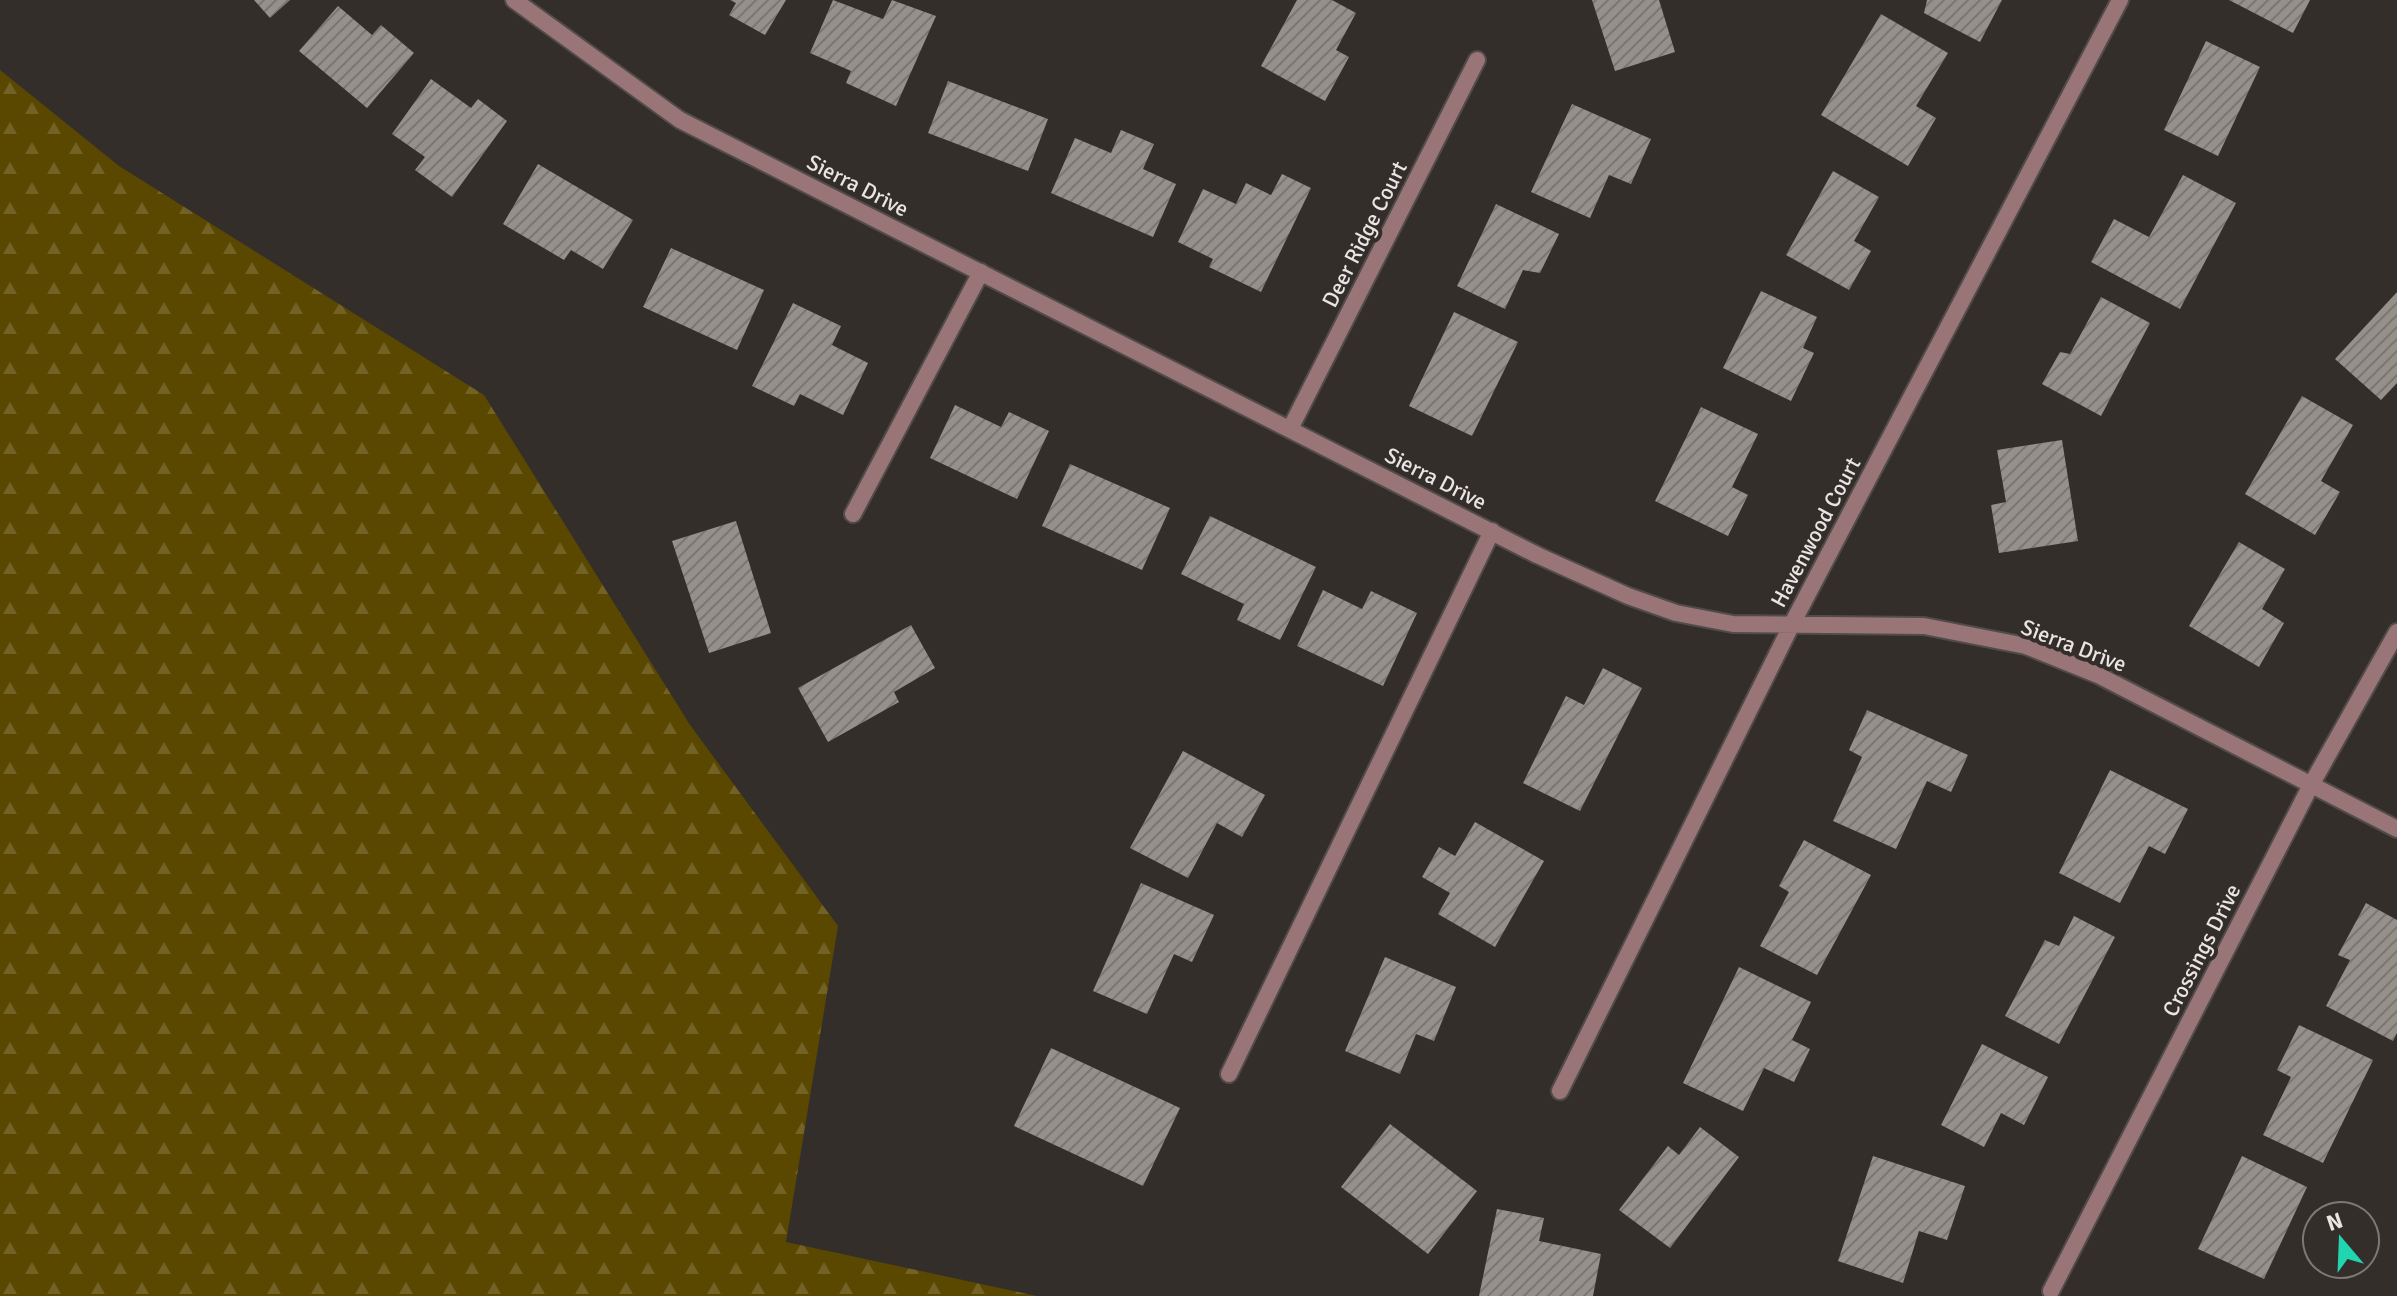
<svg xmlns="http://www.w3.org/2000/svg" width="2397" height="1296" font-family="Signika,sans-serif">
  <defs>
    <pattern id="forest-firs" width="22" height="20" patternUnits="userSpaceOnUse" patternTransform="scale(2)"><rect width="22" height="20" fill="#5a4800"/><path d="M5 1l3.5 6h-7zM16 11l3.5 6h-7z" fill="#726225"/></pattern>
    <pattern id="building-hatch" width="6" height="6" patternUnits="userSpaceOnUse" patternTransform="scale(2)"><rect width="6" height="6" fill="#96908b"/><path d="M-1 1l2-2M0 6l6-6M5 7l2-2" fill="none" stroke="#7a7672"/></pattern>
  </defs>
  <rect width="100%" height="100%" fill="#342e2b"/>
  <!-- forest -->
  <path fill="url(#forest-firs)" d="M 0,70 L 119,166 L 484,395 L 690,725 L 838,926 L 786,1242 L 1037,1296 L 0,1296 Z"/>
  <!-- building -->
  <path fill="url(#building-hatch)" d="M 254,0 L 290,0 L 270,18 Z
    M 730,0 L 786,0 L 765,35 L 729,15 L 736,3 Z
    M 833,0 L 883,19 L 892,0 L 936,16 L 896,106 L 846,83 L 851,71 L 810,53 Z
    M 1297,0 L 1332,0 L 1356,13 L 1336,50 L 1349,57 L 1325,101 L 1261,66 Z
    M 1592,0 L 1659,0 L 1675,52 L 1615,71 Z
    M 1927,0 L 2002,0 L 1980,42 L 1924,13 Z
    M 2229,0 L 2310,0 L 2293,33 Z
    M 338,6 L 372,35 L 381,25 L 414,53 L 367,108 L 299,51 Z
    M 1881,14 L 1948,53 L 1916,106 L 1936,118 L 1908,166 L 1821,115 Z
    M 2206,41 L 2260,67 L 2218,156 L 2164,130 Z
    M 431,79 L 471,108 L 478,99 L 507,121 L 452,197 L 415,170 L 425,157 L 392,134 Z
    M 948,81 L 1048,119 L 1028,171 L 928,133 Z
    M 1572,104 L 1651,139 L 1631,184 L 1609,175 L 1590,218 L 1531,192 Z
    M 1121,130 L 1154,144 L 1143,169 L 1176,184 L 1153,237 L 1051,193 L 1075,138 L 1111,153 Z
    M 538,164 L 633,220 L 603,269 L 571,250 L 564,260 L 503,224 Z
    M 1833,171 L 1879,197 L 1854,241 L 1871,251 L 1849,290 L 1786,255 Z
    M 1282,174 L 1311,188 L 1261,292 L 1209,267 L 1213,259 L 1178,242 L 1203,189 L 1236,204 L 1246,183 L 1271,195 Z
    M 2183,175 L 2236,203 L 2180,309 L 2091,262 L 2114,219 L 2149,237 Z
    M 1496,204 L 1559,234 L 1540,273 L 1523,270 L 1505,309 L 1457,286 Z
    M 671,248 L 764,290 L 737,350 L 643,307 Z
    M 1761,291 L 1817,317 L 1803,348 L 1814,353 L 1791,401 L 1723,368 Z
    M 2397,292 L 2397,383 L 2381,400 L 2335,359 Z
    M 2101,297 L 2150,323 L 2101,416 L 2042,384 L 2060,352 L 2070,354 Z
    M 793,303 L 841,326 L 832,345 L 868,363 L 843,415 L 800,394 L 794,406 L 752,386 Z
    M 1454,312 L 1518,342 L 1472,436 L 1409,406 Z
    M 2302,396 L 2353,425 L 2321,481 L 2340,492 L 2315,535 L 2245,494 Z
    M 955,405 L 1001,427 L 1009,412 L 1049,431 L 1017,499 L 930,458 Z
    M 1701,407 L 1758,434 L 1732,487 L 1748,495 L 1728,536 L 1655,501 Z
    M 2062,440 L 2078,541 L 1999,553 L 1991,505 L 2006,502 L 1997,450 Z
    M 1070,464 L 1170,508 L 1142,570 L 1042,526 Z
    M 1210,516 L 1316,567 L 1280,640 L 1237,620 L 1244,604 L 1181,574 Z
    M 736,521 L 771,633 L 709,653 L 672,541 Z
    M 2239,542 L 2285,569 L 2262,609 L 2284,623 L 2259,667 L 2189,626 Z
    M 1323,590 L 1362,609 L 1371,591 L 1417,613 L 1383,686 L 1297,646 Z
    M 911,625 L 935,668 L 894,692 L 899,702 L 828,742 L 798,688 Z
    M 1603,668 L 1642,688 L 1580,811 L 1523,783 L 1566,696 L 1584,705 Z
    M 1867,710 L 1968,755 L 1951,792 L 1927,781 L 1896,849 L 1833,821 L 1862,757 L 1849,750 Z
    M 1183,751 L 1265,795 L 1242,837 L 1217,823 L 1188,878 L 1130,848 Z
    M 2110,770 L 2188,809 L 2165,854 L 2149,846 L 2120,903 L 2059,873 Z
    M 1475,822 L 1544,861 L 1495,947 L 1438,914 L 1450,893 L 1422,877 L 1439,847 L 1455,856 Z
    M 1804,840 L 1871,875 L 1817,975 L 1760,946 L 1789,892 L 1779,886 Z
    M 1141,883 L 1214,915 L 1192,962 L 1174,954 L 1147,1014 L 1093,991 Z
    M 2366,903 L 2397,920 L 2397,1033 L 2393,1041 L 2326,1006 L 2350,960 L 2338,955 Z
    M 2074,916 L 2115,937 L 2059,1044 L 2005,1016 L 2045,940 L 2059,946 Z
    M 1385,957 L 1456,987 L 1434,1041 L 1416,1034 L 1400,1074 L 1345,1051 Z
    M 1739,967 L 1811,1002 L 1792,1040 L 1810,1049 L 1794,1082 L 1764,1068 L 1743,1111 L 1683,1083 Z
    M 2299,1025 L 2373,1060 L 2323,1163 L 2263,1135 L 2291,1077 L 2277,1070 Z
    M 1982,1044 L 2048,1077 L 2024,1125 L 2001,1113 L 1984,1147 L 1941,1125 Z
    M 1051,1048 L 1180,1108 L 1143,1186 L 1014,1126 Z
    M 1390,1124 L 1477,1191 L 1428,1254 L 1341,1187 Z
    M 1700,1127 L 1739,1157 L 1670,1248 L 1619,1210 L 1668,1146 L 1679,1155 Z
    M 1873,1156 L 1965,1186 L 1947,1240 L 1919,1231 L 1903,1283 L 1838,1261 Z
    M 2242,1156 L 2307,1187 L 2264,1279 L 2198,1249 Z
    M 1497,1209 L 1544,1218 L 1539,1241 L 1601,1254 L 1593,1296 L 1479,1296 Z"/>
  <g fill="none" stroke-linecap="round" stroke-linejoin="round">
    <defs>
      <path id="service" d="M 853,514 L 981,272
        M 1229,1074 L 1492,531"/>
      <path id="minor" d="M 514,0 L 680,120 L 1537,555 L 1628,596 L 1676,613 L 1733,624 L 1924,626 L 2026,646 L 2098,675 L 2397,829
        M 1290,429 L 1477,60
        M 1560,1091 L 1792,624 L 2120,0
        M 2051,1291 L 2311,785 L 2397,632"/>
    </defs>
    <!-- service casing -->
    <use href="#service" stroke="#514b49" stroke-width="20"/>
    <!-- minor casing -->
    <use href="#minor" stroke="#514b49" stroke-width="20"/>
    <!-- service -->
    <use href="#service" stroke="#997578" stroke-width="16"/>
    <!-- minor -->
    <use href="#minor" stroke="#997578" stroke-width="16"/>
  </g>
  <g text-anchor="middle" stroke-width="8" stroke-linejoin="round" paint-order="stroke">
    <!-- street labels -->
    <g font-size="22" fill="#eae5e4" stroke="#342e2b">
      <text transform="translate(858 185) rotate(27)" y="8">Sierra Drive</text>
      <text transform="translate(1364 234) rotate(-63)" y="8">Deer Ridge Court</text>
      <text transform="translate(1436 478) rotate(27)" y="8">Sierra Drive</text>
      <text transform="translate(1815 532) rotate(-62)" y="8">Havenwood Court</text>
      <text transform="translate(2074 645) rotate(21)" y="8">Sierra Drive</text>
      <text transform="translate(2201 950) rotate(-63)" y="8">Crossings Drive</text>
    </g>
  </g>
  <!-- north arrow -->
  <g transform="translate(2341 1240) rotate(341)"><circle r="38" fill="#342e2b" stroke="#7d7775" stroke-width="2"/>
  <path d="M0-6L14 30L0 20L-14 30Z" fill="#20d5b0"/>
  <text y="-12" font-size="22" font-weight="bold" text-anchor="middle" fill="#eae5e4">N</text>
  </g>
</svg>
